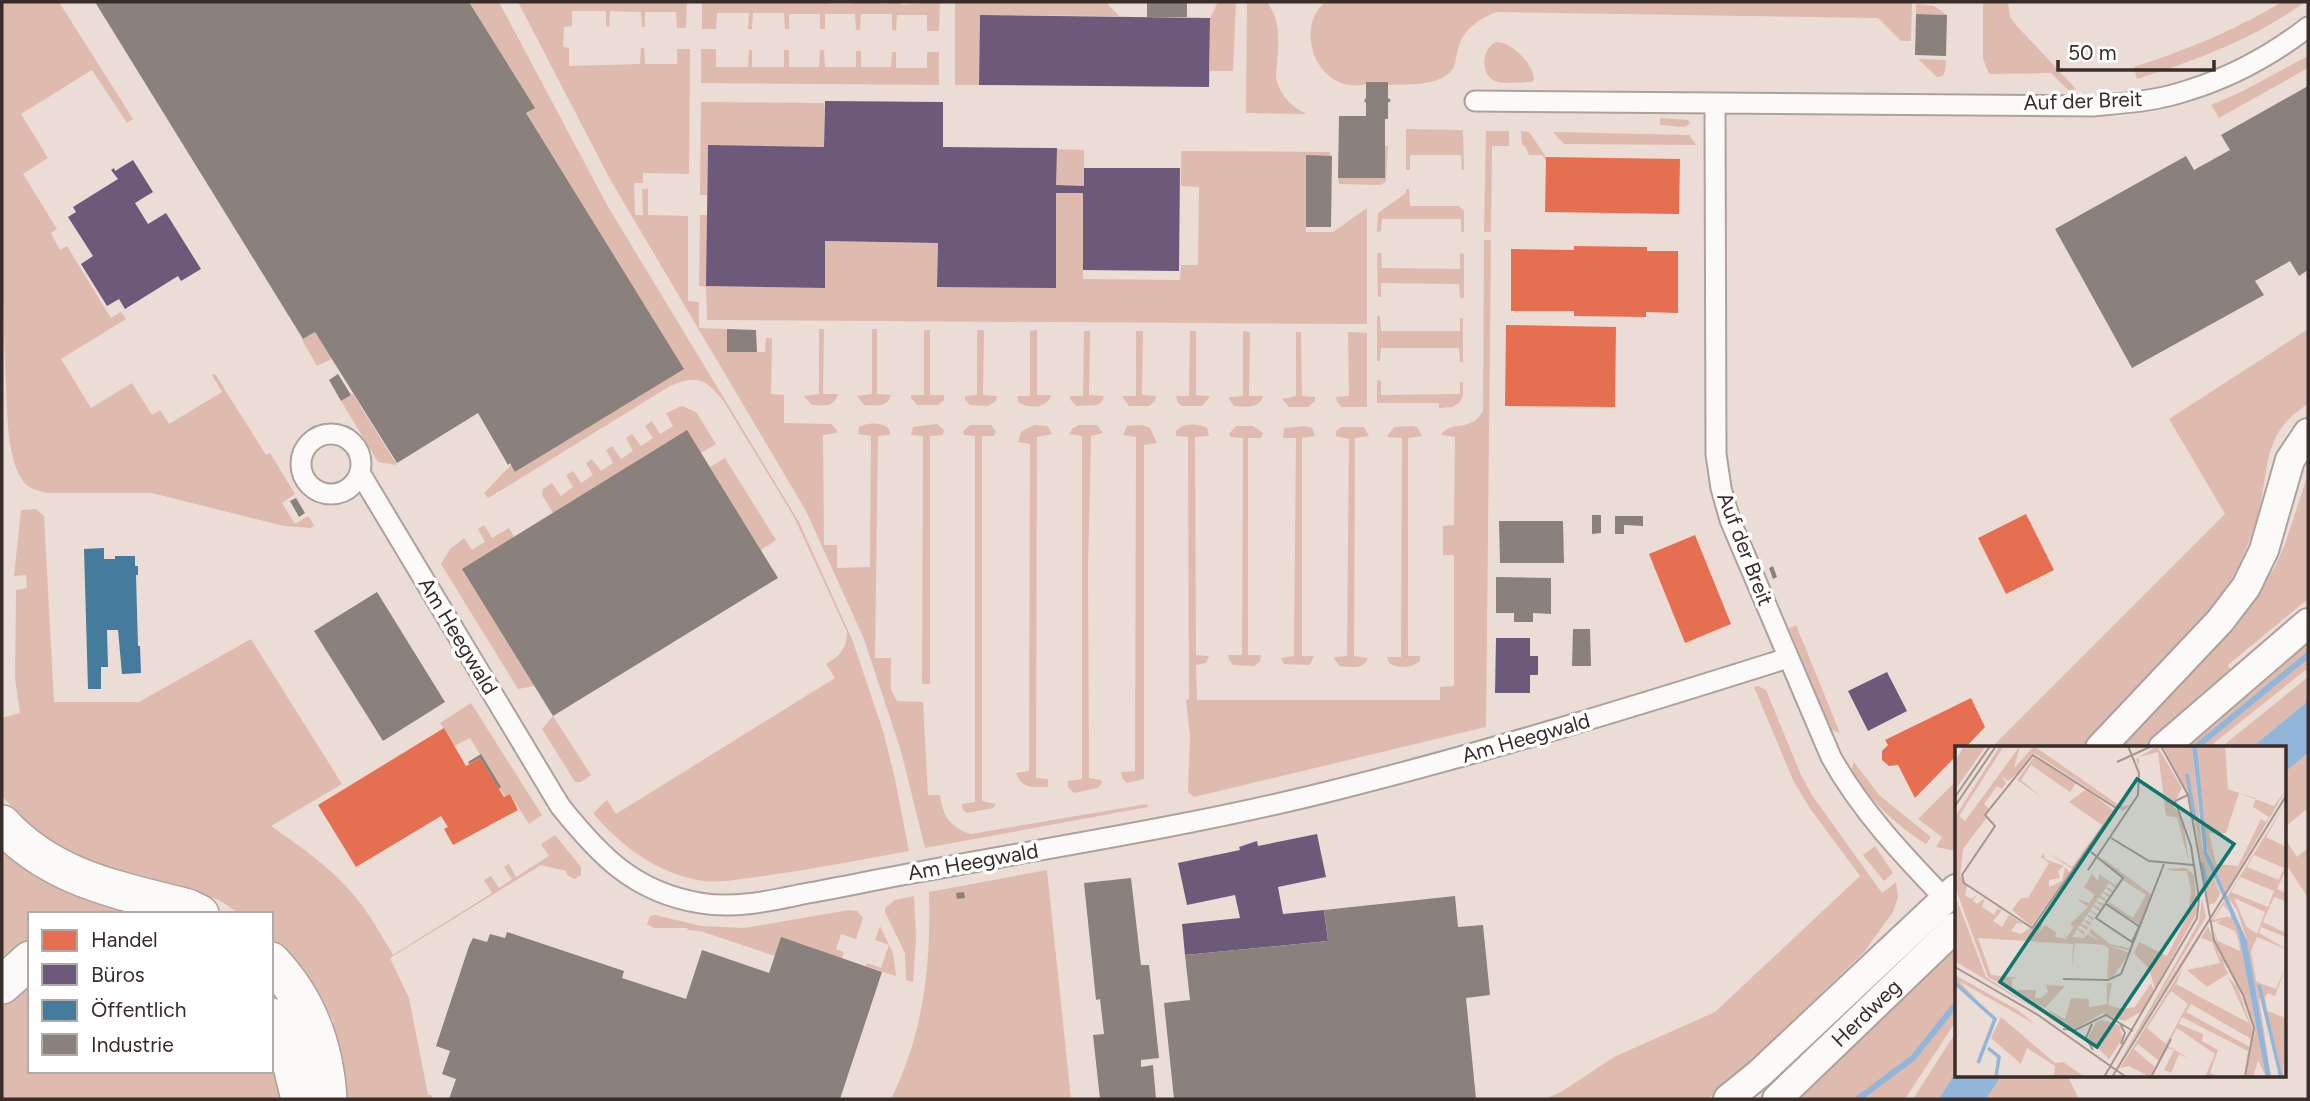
<svg xmlns="http://www.w3.org/2000/svg" width="2310" height="1101" font-family="Figtree,sans-serif">
  <rect width="100%" height="100%" fill="#ecdcd6"/>
  <!-- green -->
  <path fill="#debbae" d="M 2,2 L 59,2 L 133,119 L 127,123 L 92,70 L 21,114 L 48,158 L 23,174 L 57,229 L 51,233 L 60,250 L 67,246 L 111,318 L 121,312 L 126,319 L 61,359 L 91,408 L 132,383 L 152,415 L 160,410 L 169,424 L 222,392 L 212,375 L 215,374 L 266,455 L 270,453 L 295,494 L 282,503 L 295,524 L 308,516 L 314,525 L 311,528 L 284,526 L 152,493 L 47,493 C 36,490 27,489 21,478 C 7,455 7,411 6,384 C 0,257 2,129 2,2 Z
    M 469,2 L 499,2 L 607,205 L 799,522 L 852,639 L 883,731 L 895,779 L 909,851 C 859,860 808,870 757,877 C 738,879 717,884 698,880 C 655,872 620,845 593,813 L 607,800 L 616,814 L 835,678 L 826,664 C 840,656 847,648 847,632 L 794,517 L 724,402 C 707,379 697,374 670,386 L 490,497 L 488,498 L 484,493 L 511,465 L 516,472 L 683,368 L 526,113 L 534,108 Z
    M 518,2 L 687,2 L 686,28 L 677,28 L 676,12 L 645,12 L 645,27 L 642,27 L 641,12 L 610,11 L 609,27 L 606,26 L 606,11 L 572,11 L 572,26 L 564,27 L 563,47 L 569,48 L 569,66 L 640,64 L 641,48 L 644,48 L 645,64 L 677,64 L 677,49 L 690,49 L 689,174 L 643,173 L 643,183 L 634,183 L 635,215 L 643,215 L 642,189 L 648,189 L 648,215 L 688,216 L 688,301 L 699,302 L 699,328 L 727,329 L 727,352 L 765,352 L 766,338 L 772,338 L 771,394 L 784,395 L 784,423 L 831,424 L 837,430 L 837,433 L 823,435 L 824,545 L 837,545 L 837,568 L 870,567 L 871,436 L 858,434 L 859,427 C 867,422 883,422 889,429 L 890,435 L 878,436 L 875,658 L 891,658 L 891,690 L 897,701 L 923,702 L 928,795 L 940,795 C 943,817 950,827 971,834 L 1147,804 L 1148,807 L 925,848 L 901,751 L 864,639 L 806,511 L 611,181 Z
    M 702,2 L 829,2 L 829,4 L 852,4 L 853,2 L 888,4 L 889,2 L 900,2 L 901,5 L 940,2 L 939,31 L 927,31 L 927,15 L 897,15 L 896,31 L 892,30 L 892,14 L 861,14 L 860,30 L 856,30 L 855,14 L 825,14 L 825,29 L 820,29 L 820,14 L 789,14 L 789,29 L 785,29 L 784,13 L 753,13 L 752,29 L 748,29 L 749,13 L 717,13 L 716,29 L 702,29 Z
    M 955,2 L 1106,2 L 1119,16 L 980,15 L 979,85 L 955,85 Z
    M 1218,2 L 1236,2 L 1233,71 L 1210,71 L 1210,18 Z
    M 1247,2 L 1267,2 C 1284,23 1277,53 1276,79 C 1281,96 1291,107 1307,114 L 1246,113 Z
    M 1325,2 L 1912,2 L 1911,41 L 1901,41 L 1878,18 L 1496,12 C 1478,20 1463,29 1458,49 C 1456,56 1456,65 1452,70 C 1438,87 1407,84 1388,85 L 1388,82 L 1367,82 L 1366,84 C 1361,85 1355,86 1349,85 C 1312,79 1297,26 1325,2 Z
    M 1983,2 L 2008,2 L 2010,17 L 2017,26 L 2076,89 L 2069,91 L 2051,73 L 1989,74 L 1983,59 Z
    M 2282,2 L 2305,2 C 2254,39 2197,60 2137,79 L 2134,67 C 2187,50 2235,30 2282,2 Z
    M 1916,4 L 1934,6 L 1947,15 L 1916,14 Z
    M 1496,42 C 1511,41 1534,65 1534,79 L 1532,82 C 1521,82 1508,84 1498,82 C 1479,77 1481,49 1496,42 Z
    M 701,49 L 716,49 L 716,67 L 748,67 L 749,50 L 752,50 L 752,67 L 784,67 L 784,50 L 789,50 L 789,67 L 819,67 L 820,50 L 824,50 L 825,67 L 856,67 L 856,51 L 861,51 L 861,67 L 891,67 L 892,52 L 896,52 L 896,68 L 927,68 L 927,52 L 939,52 L 939,85 L 701,83 Z
    M 2308,56 L 2308,68 L 2219,118 L 2211,105 L 2241,92 Z
    M 1918,59 L 1946,60 L 1945,72 L 1942,76 L 1937,77 Z
    M 701,102 L 824,103 L 824,147 L 708,146 L 707,195 L 700,195 Z
    M 1660,118 L 1688,120 L 1690,124 L 1684,127 L 1660,125 Z
    M 1406,129 L 1463,130 L 1464,170 L 1462,170 L 1461,155 L 1410,155 L 1410,170 L 1406,170 Z
    M 1486,131 L 1509,131 L 1509,146 L 1492,146 L 1491,232 L 1484,232 Z
    M 1521,131 L 1529,132 L 1546,157 L 1546,161 L 1542,155 L 1529,155 L 1525,146 L 1522,145 Z
    M 1553,132 L 1689,135 L 1696,145 L 1564,144 Z
    M 1385,146 L 1388,146 L 1386,182 L 1380,185 L 1339,184 L 1338,178 L 1385,178 Z
    M 1056,149 L 1084,150 L 1084,186 L 1056,185 Z
    M 1181,151 L 1330,152 L 1331,156 L 1306,156 L 1306,232 L 1333,232 L 1367,208 L 1367,324 L 707,320 L 706,287 L 699,286 L 700,215 L 707,215 L 707,286 L 825,288 L 825,241 L 938,243 L 937,286 L 1056,288 L 1056,193 L 1083,193 L 1083,279 L 1180,280 L 1181,265 L 1198,265 L 1199,187 L 1181,186 Z
    M 1406,189 L 1409,189 L 1410,206 L 1459,206 L 1464,211 L 1464,232 L 1461,232 L 1461,219 L 1382,219 L 1381,231 L 1377,232 L 1378,213 L 1406,193 Z
    M 1484,240 L 1491,240 L 1486,727 L 1194,797 L 1188,792 L 1190,736 L 1186,700 L 1189,699 L 1188,437 L 1176,436 L 1176,431 C 1183,423 1198,423 1207,428 L 1209,436 L 1195,437 L 1196,655 L 1209,656 L 1206,663 L 1196,665 L 1197,700 L 1440,700 L 1440,687 L 1454,686 L 1454,555 L 1443,555 L 1443,526 L 1454,525 L 1455,437 L 1441,435 C 1450,420 1471,433 1483,411 Z
    M 1377,253 L 1381,253 L 1382,268 L 1460,269 L 1460,253 L 1464,254 L 1464,298 L 1460,298 L 1459,284 L 1381,283 L 1381,297 L 1378,297 Z
    M 1377,316 L 1380,316 L 1381,331 L 1460,331 L 1460,318 L 1463,318 L 1463,362 L 1460,362 L 1459,348 L 1381,348 L 1380,361 L 1377,361 Z
    M 819,329 L 824,329 L 823,394 L 838,394 C 834,408 824,405 812,405 L 804,396 L 819,394 Z
    M 872,329 L 877,329 L 877,394 L 891,395 C 887,408 876,405 864,405 L 857,396 L 872,394 Z
    M 2308,329 L 2308,404 C 2262,433 2270,465 2259,510 C 2253,534 2243,558 2231,580 C 2216,608 2194,631 2172,655 C 2143,686 2114,717 2083,747 L 1991,748 L 2225,514 L 2169,419 Z
    M 924,330 L 930,330 L 930,395 L 944,395 L 944,400 L 938,405 L 917,405 L 911,398 L 911,395 L 924,395 Z
    M 977,330 L 984,330 L 983,395 L 997,396 L 996,401 L 988,406 L 970,405 L 965,400 L 965,396 L 977,395 Z
    M 1037,330 L 1037,395 L 1051,395 C 1047,409 1029,409 1018,402 L 1017,396 L 1030,396 L 1030,331 Z
    M 1084,331 L 1090,331 L 1089,395 L 1104,396 L 1102,402 L 1097,405 L 1076,406 L 1070,399 L 1070,396 L 1083,396 Z
    M 1136,331 L 1143,331 L 1142,395 L 1156,396 L 1155,401 L 1149,406 L 1129,406 L 1123,398 L 1123,396 L 1136,396 Z
    M 1190,331 L 1196,331 L 1196,395 L 1209,396 L 1209,398 L 1202,406 L 1182,406 L 1178,403 L 1176,396 L 1189,396 Z
    M 1243,331 L 1250,332 L 1249,396 L 1263,396 C 1260,409 1245,407 1234,406 L 1229,399 L 1230,397 L 1243,396 Z
    M 315,332 L 332,359 L 317,366 L 302,340 Z
    M 1296,332 L 1301,332 L 1302,396 L 1315,397 L 1315,401 L 1308,407 L 1289,407 L 1282,399 L 1296,396 Z
    M 1348,332 L 1367,333 L 1367,407 L 1342,407 L 1337,402 L 1336,397 L 1349,396 Z
    M 1377,380 L 1381,381 L 1381,395 L 1460,394 L 1460,382 L 1463,382 L 1463,396 L 1459,403 L 1452,407 L 1439,408 L 1439,403 L 1377,403 Z
    M 353,394 L 397,465 L 378,462 L 341,401 Z
    M 682,406 L 696,412 L 716,444 L 701,453 L 553,513 L 542,495 L 543,489 L 552,483 L 561,496 L 573,487 L 566,475 L 573,471 L 581,483 L 593,475 L 586,463 L 592,459 L 601,471 L 613,463 L 606,450 L 612,446 L 621,459 L 633,451 L 626,438 L 632,434 L 641,446 L 653,438 L 645,426 L 652,421 L 660,434 L 673,426 L 666,413 Z
    M 937,424 L 944,430 L 943,435 L 930,436 L 930,684 L 922,684 L 923,436 L 911,435 L 913,427 Z
    M 970,425 L 991,425 L 996,432 L 994,436 L 982,436 L 982,801 L 996,804 L 993,808 L 967,813 L 963,810 L 962,804 L 975,802 L 975,436 L 964,435 L 963,431 Z
    M 1034,425 L 1048,426 L 1052,434 L 1037,437 L 1036,778 L 1048,779 L 1048,787 C 1034,787 1021,789 1016,773 L 1029,771 L 1030,444 L 1018,442 L 1021,432 Z
    M 1079,425 L 1097,425 L 1103,433 L 1091,436 L 1088,568 L 1089,778 L 1101,780 L 1102,783 L 1098,788 L 1074,793 L 1068,787 L 1068,781 L 1082,779 L 1082,436 L 1069,434 L 1073,428 Z
    M 1142,425 L 1150,428 L 1157,443 L 1144,445 L 1144,779 L 1127,783 L 1122,778 L 1121,772 L 1135,771 L 1136,437 L 1123,435 L 1127,426 Z
    M 1236,426 L 1253,426 L 1263,433 L 1261,438 L 1248,438 L 1248,655 L 1261,655 L 1260,662 L 1254,666 L 1233,665 L 1229,660 L 1228,655 L 1242,655 L 1243,438 L 1231,437 L 1229,434 Z
    M 1306,426 L 1312,428 L 1315,436 L 1302,438 L 1302,656 L 1314,656 L 1310,665 L 1284,664 L 1281,658 L 1294,656 L 1296,438 L 1283,438 L 1284,428 Z
    M 1412,426 L 1417,427 L 1422,436 L 1408,438 L 1408,656 L 1420,656 L 1420,661 C 1412,668 1398,669 1389,663 L 1387,657 L 1401,657 L 1402,438 L 1388,437 L 1388,435 L 1394,427 Z
    M 1341,427 L 1364,427 L 1369,436 L 1355,438 L 1354,656 L 1368,658 C 1364,670 1351,667 1340,666 L 1334,659 L 1335,657 L 1347,656 L 1349,439 L 1336,436 L 1336,431 Z
    M 725,458 L 776,540 L 761,550 L 710,467 Z
    M 2308,474 L 2308,599 L 2228,665 L 2232,673 L 2145,747 L 2117,748 L 2246,608 L 2274,569 L 2285,544 Z
    M 36,509 L 44,516 L 54,702 L 139,702 L 251,639 L 342,784 L 271,826 C 304,849 337,872 361,904 C 373,920 383,938 393,955 L 492,893 L 484,880 L 491,876 L 499,888 L 512,879 L 504,867 L 509,864 L 516,877 L 549,856 L 541,844 L 555,835 L 581,867 L 581,875 L 574,879 L 567,875 L 566,871 L 541,865 L 390,958 L 409,998 L 428,1095 L 431,1095 L 433,1099 L 341,1099 L 327,1027 L 334,1022 L 302,968 L 271,937 L 271,914 L 240,914 L 219,900 L 176,885 L 99,865 L 41,840 L 3,797 L 2,718 L 20,713 L 15,679 L 16,590 L 27,588 L 26,575 L 14,576 L 21,510 Z
    M 484,525 L 492,538 L 509,528 L 514,537 L 535,686 L 518,689 L 441,564 L 450,549 L 464,538 L 472,550 L 485,542 L 478,529 Z
    M 1796,625 L 1840,733 L 1830,729 L 1789,628 Z
    M 2308,637 L 2308,668 L 2209,747 L 2178,748 Z
    M 2308,677 L 2308,701 L 2252,747 L 2220,748 Z
    M 1758,686 L 1766,690 L 1801,775 L 1812,795 L 1882,893 L 1896,882 L 1898,897 L 1893,912 L 1864,952 L 1734,1078 L 1708,1099 L 1545,1099 L 1561,1092 L 1614,1057 L 1715,1012 L 1860,876 L 1809,807 L 1793,780 L 1754,687 Z
    M 471,703 L 542,815 L 529,824 L 510,794 L 505,796 L 470,738 L 454,746 L 440,723 Z
    M 553,716 L 591,775 L 581,782 L 575,782 L 542,729 Z
    M 2308,753 L 2308,808 L 2284,828 L 2284,773 Z
    M 1854,762 L 1880,796 L 1931,837 L 1926,844 C 1897,826 1869,799 1851,771 Z
    M 1956,781 L 1956,851 L 1936,847 L 1942,837 L 1918,819 Z
    M 2,836 L 174,914 L 30,914 L 30,943 L 2,964 Z
    M 2284,837 L 2297,857 L 2308,848 L 2308,898 L 2284,861 Z
    M 1875,846 L 1893,873 L 1884,881 L 1863,855 Z
    M 1047,870 L 1071,1099 L 891,1099 C 924,1032 931,966 929,892 Z
    M 914,896 L 916,937 L 913,982 L 906,980 L 905,953 L 885,912 L 885,908 L 895,900 Z
    M 849,910 L 857,911 L 863,918 L 856,939 L 841,934 L 836,949 L 844,952 L 842,958 L 775,956 L 700,931 L 688,930 L 687,928 L 654,928 L 647,924 L 650,916 L 655,915 L 701,926 L 744,928 Z
    M 880,926 L 893,953 L 896,976 L 866,966 L 867,963 L 881,968 L 889,945 L 875,940 Z
    M 1956,942 L 1956,1021 L 1905,1099 L 1791,1099 Z
    M 30,977 L 30,1071 L 271,1071 L 271,1045 L 285,1099 L 2,1099 L 2,1008 Z
    M 1956,1032 L 1956,1071 L 1939,1099 L 1913,1099 Z
    M 2002,1075 L 2067,1075 L 2079,1099 L 1986,1099 Z"/>
  <!-- water -->
  <path fill="#92b6d9" d="M 2308,701 L 2308,753 L 2284,773 L 2284,748 L 2252,747 Z
    M 1956,1071 L 1956,1075 L 2002,1075 L 1986,1099 L 1939,1099 Z"/>
  <!-- shops -->
  <path fill="#e76f51" d="M 1546,157 L 1680,159 L 1679,214 L 1545,212 Z
    M 1574,246 L 1647,247 L 1647,251 L 1678,251 L 1678,313 L 1646,312 L 1646,317 L 1574,316 L 1574,311 L 1511,311 L 1511,249 L 1574,250 Z
    M 1506,325 L 1616,327 L 1615,407 L 1505,406 Z
    M 2026,514 L 2054,570 L 2006,594 L 1978,538 Z
    M 1695,535 L 1731,624 L 1685,643 L 1649,554 Z
    M 1971,698 L 1985,727 L 1965,748 L 1956,748 L 1956,756 L 1915,798 L 1898,765 L 1889,766 L 1882,760 L 1882,751 L 1888,745 L 1885,740 Z
    M 444,728 L 466,766 L 480,758 L 504,797 L 510,794 L 518,810 L 453,845 L 444,829 L 448,827 L 441,816 L 356,867 L 318,805 Z"/>
  <!-- offices -->
  <path fill="#6d597a" d="M 980,15 L 1210,18 L 1209,87 L 979,85 Z
    M 825,101 L 943,102 L 943,147 L 1057,148 L 1056,185 L 1084,186 L 1084,168 L 1180,168 L 1179,271 L 1083,270 L 1083,193 L 1056,193 L 1056,288 L 937,287 L 938,243 L 825,241 L 825,288 L 706,286 L 708,145 L 824,147 Z
    M 133,160 L 153,192 L 135,203 L 148,224 L 166,213 L 201,269 L 181,281 L 178,276 L 125,309 L 119,299 L 107,306 L 81,264 L 93,256 L 68,217 L 76,212 L 73,207 L 118,179 L 111,170 L 114,168 L 115,171 Z
    M 1496,638 L 1530,638 L 1530,656 L 1538,656 L 1538,675 L 1530,675 L 1530,693 L 1495,693 Z
    M 1887,672 L 1907,711 L 1868,731 L 1848,691 Z
    M 1317,834 L 1326,877 L 1278,887 L 1283,914 L 1324,910 L 1328,941 L 1185,955 L 1182,924 L 1240,918 L 1235,895 L 1187,905 L 1178,863 L 1240,850 L 1239,847 L 1257,841 L 1258,846 Z"/>
  <!-- public -->
  <path fill="#457b9d" d="M 104,548 L 104,559 L 115,559 L 115,556 L 135,556 L 135,566 L 138,566 L 138,575 L 136,575 L 138,646 L 140,646 L 141,673 L 122,674 L 118,630 L 107,630 L 108,667 L 101,667 L 101,689 L 88,689 L 84,549 Z"/>
  <!-- industry -->
  <path fill="#8a817c" d="M 95,2 L 469,2 L 535,108 L 526,113 L 684,369 L 515,472 L 510,463 L 508,465 L 478,413 L 397,463 L 315,332 L 303,339 Z
    M 1147,2 L 1187,2 L 1187,17 L 1147,17 Z
    M 1916,14 L 1947,15 L 1946,56 L 1915,55 Z
    M 1366,82 L 1388,82 L 1388,98 L 1391,100 L 1388,103 L 1388,119 L 1385,119 L 1385,178 L 1338,178 L 1339,116 L 1366,116 L 1366,103 L 1364,101 L 1366,98 Z
    M 2308,86 L 2308,270 L 2299,276 L 2290,261 L 2255,281 L 2264,295 L 2132,368 L 2055,229 L 2186,156 L 2194,170 L 2230,150 L 2221,135 Z
    M 1306,155 L 1332,156 L 1331,227 L 1306,227 Z
    M 727,329 L 756,330 L 757,352 L 727,352 Z
    M 338,374 L 351,395 L 341,401 L 329,380 Z
    M 687,430 L 778,578 L 553,716 L 462,569 Z
    M 296,498 L 305,513 L 299,517 L 290,501 Z
    M 1592,515 L 1601,515 L 1601,533 L 1592,534 Z
    M 1615,516 L 1643,516 L 1643,526 L 1624,525 L 1624,534 L 1615,534 Z
    M 1499,521 L 1563,521 L 1564,563 L 1500,563 Z
    M 1773,566 L 1777,577 L 1773,579 L 1769,568 Z
    M 1496,577 L 1551,578 L 1551,614 L 1533,613 L 1533,622 L 1514,622 L 1514,613 L 1496,613 Z
    M 377,592 L 445,702 L 383,741 L 314,631 Z
    M 1573,629 L 1590,629 L 1591,666 L 1572,666 Z
    M 481,754 L 501,787 L 499,789 L 480,758 L 469,764 L 468,762 Z
    M 1131,878 L 1141,965 L 1149,965 L 1159,1058 L 1141,1060 L 1141,1067 L 1153,1065 L 1156,1099 L 1100,1099 L 1093,1035 L 1104,1034 L 1100,999 L 1096,1000 L 1084,883 Z
    M 964,892 L 965,898 L 957,899 L 956,893 Z
    M 1455,896 L 1458,927 L 1483,925 L 1490,995 L 1466,998 L 1476,1099 L 1174,1099 L 1164,1003 L 1190,1000 L 1185,955 L 1328,941 L 1324,910 Z
    M 507,932 L 624,971 L 622,978 L 686,999 L 702,950 L 769,973 L 781,937 L 882,972 L 840,1099 L 449,1099 L 456,1079 L 442,1074 L 450,1051 L 436,1046 L 469,946 L 473,938 L 487,942 L 490,934 L 505,938 Z"/>
  <g fill="none" stroke-linecap="round" stroke-linejoin="round">
    <!-- stream -->
    <path stroke="#92b6d9" stroke-width="6" d="M 2195,748 L 2308,655
      M 1858,1099 L 1913,1058 L 1956,1004"/>
    <defs>
      <path id="street" d="M 1475,101 L 2093,106 C 2125,103 2158,101 2189,90 C 2231,77 2273,54 2308,27
        M 1715,103 L 1716,454 L 1721,488 L 1730,520 L 1831,757 C 1861,811 1903,855 1946,900
        M301 464a30 30 0 1 1 60 0a30 30 0 1 1-60 0Z
        M 360,473 L 560,806 C 600,856 634,892 700,903 C 735,909 769,901 803,894 C 843,887 884,878 924,871 C 1063,845 1202,824 1339,789 C 1490,751 1639,705 1788,658"/>
      <g id="secondary">
        <path d="M 2100,748 L 2220,621 L 2246,587 L 2264,550 L 2290,460 L 2308,433"/>
        <path d="M 2163,748 L 2308,623"/>
        <path d="M 1728,1099 L 1760,1073 L 1956,889"/>
        <path id="s1" d="M 1777,1099 L 1956,927"/>
      </g>
      <path id="highway" d="M 2,824 C 52,879 119,890 188,908 L 200,914
        M 271,961 C 308,1000 325,1046 328,1099
        M 2,985 L 30,960
        M 271,1017 L 289,1054 L 300,1099"/>
    </defs>
    <!-- street casing -->
    <use href="#street" stroke="#ada19c" stroke-width="23"/>
    <!-- secondary casing -->
    <use href="#secondary" stroke="#ada19c" stroke-width="32"/>
    <!-- highway casing -->
    <use href="#highway" stroke="#ada19c" stroke-width="40"/>
    <!-- street -->
    <use href="#street" stroke="#fcfaf9" stroke-width="19"/>
    <!-- secondary -->
    <use href="#secondary" stroke="#fcfaf9" stroke-width="28"/>
    <!-- highway -->
    <use href="#highway" stroke="#fcfaf9" stroke-width="37"/>
  </g>
  <g text-anchor="middle" stroke-width="7" stroke-linejoin="round" paint-order="stroke">
    <!-- street labels -->
    <g font-size="21" fill="#382d29" stroke="#fff">
      <text transform="translate(2083 101) rotate(-2)" y="7">Auf der Breit</text>
      <text transform="translate(1745 549) rotate(69)" y="7">Auf der Breit</text>
      <text transform="translate(458 636) rotate(59)" y="7">Am Heegwald</text>
      <text transform="translate(1526 738) rotate(-16)" y="7">Am Heegwald</text>
      <text transform="translate(973 862) rotate(-10)" y="7">Am Heegwald</text>
      <text dy="7" stroke="none"><textPath href="#s1" startOffset="124">Herdweg</textPath></text>
    </g>
  </g>
  <!-- overview -->
  <g transform="translate(1955 746)">
    <rect width="331" height="331" fill="#ecdcd6"/>
    <path d="M 9,0 L 31,0 L 0,44 L 0,15 ZM 45,0 L 49,0 L 4,70 L 10,75 L 65,0 L 59,22 L 79,0 L 165,60 L 176,59 L 168,65 L 79,7 L 63,27 L 53,35 L 47,31 L 51,37 L 47,43 L 42,40 L 29,58 L 34,63 L 30,74 L 8,103 L 5,130 L 12,140 L 10,149 L 16,153 L 22,149 L 18,155 L 22,158 L 30,152 L 27,161 L 39,169 L 42,163 L 47,164 L 38,175 L 47,181 L 54,169 L 68,178 L 62,177 L 56,185 L 66,188 L 85,175 L 88,178 L 82,189 L 90,179 L 101,186 L 100,191 L 113,193 L 106,187 L 112,191 L 119,181 L 115,178 L 133,161 L 121,152 L 134,157 L 140,149 L 129,141 L 137,128 L 143,135 L 144,128 L 160,139 L 167,132 L 160,142 L 154,137 L 151,141 L 158,144 L 157,147 L 151,142 L 148,145 L 155,149 L 154,152 L 148,146 L 145,150 L 152,154 L 151,156 L 144,151 L 141,155 L 149,158 L 148,161 L 141,156 L 138,159 L 146,163 L 145,166 L 138,160 L 135,164 L 142,168 L 142,170 L 135,165 L 132,168 L 139,172 L 138,175 L 132,169 L 129,173 L 136,177 L 135,180 L 129,174 L 126,178 L 133,181 L 132,184 L 125,179 L 122,182 L 130,186 L 129,189 L 122,183 L 117,191 L 129,192 L 133,188 L 145,196 L 134,186 L 136,183 L 155,198 L 174,202 L 184,183 L 175,205 L 150,198 L 174,207 L 158,231 L 152,232 L 154,203 L 150,199 L 120,197 L 117,223 L 118,198 L 23,192 L 36,229 L 64,232 L 57,233 L 57,241 L 62,244 L 81,244 L 80,252 L 86,252 L 93,246 L 91,239 L 110,240 L 90,262 L 33,231 L 0,141 L 0,71 ZM 202,0 L 227,42 L 218,59 L 228,75 L 234,117 L 222,71 L 211,70 L 203,6 L 184,11 L 184,20 L 181,13 ZM 208,0 L 237,0 L 247,100 L 265,148 L 260,157 L 253,159 L 237,57 ZM 242,0 L 270,0 L 273,43 L 319,60 L 331,44 L 270,147 L 250,98 ZM 284,47 L 301,52 L 298,61 L 314,71 L 311,76 L 306,73 L 283,120 L 261,118 L 254,87 L 271,87 ZM 80,10 L 121,37 L 115,46 L 76,19 L 66,34 L 87,51 L 62,34 ZM 131,43 L 158,64 L 117,123 L 90,105 L 117,121 L 147,79 L 114,56 ZM 331,56 L 311,91 L 331,101 L 331,123 L 322,143 L 331,147 L 331,155 L 319,151 L 308,176 L 331,187 L 331,191 L 306,181 L 304,187 L 331,203 L 302,191 L 296,205 L 301,235 L 307,238 L 321,243 L 331,220 L 320,250 L 313,247 L 310,251 L 312,265 L 331,272 L 328,331 L 308,254 L 304,253 L 316,331 L 292,195 L 282,164 L 272,151 ZM 299,109 L 329,122 L 324,134 L 292,121 ZM 285,131 L 319,145 L 313,161 L 276,146 ZM 279,152 L 310,166 L 302,188 L 291,180 ZM 89,107 L 90,113 L 109,120 L 103,125 L 105,132 L 94,134 L 94,141 L 107,135 L 110,121 L 115,127 L 76,180 L 57,164 L 66,152 L 73,152 L 94,117 L 86,111 ZM 146,111 L 197,149 L 185,179 L 153,159 L 154,156 L 178,172 L 191,149 L 169,135 ZM 231,122 L 239,129 L 242,166 L 200,243 L 194,223 L 179,207 L 184,196 L 212,210 L 233,169 L 236,145 L 232,125 L 220,125 L 210,123 ZM 0,149 L 31,231 L 87,267 L 1,216 ZM 247,152 L 251,171 L 203,251 L 252,176 L 162,320 L 244,176 ZM 269,155 L 274,166 L 268,159 L 258,174 L 274,170 L 275,174 L 276,167 L 283,185 L 311,331 L 303,314 L 298,331 L 291,331 L 300,284 L 284,239 L 264,209 L 259,184 L 263,195 L 285,205 L 284,196 L 280,185 L 262,177 L 268,174 L 255,177 ZM 253,180 L 273,228 L 252,241 L 232,224 L 265,217 L 257,196 L 246,192 ZM 228,221 L 221,238 L 294,277 L 273,231 L 282,240 L 298,285 L 289,331 L 293,305 L 227,271 L 224,278 L 248,288 L 247,295 L 263,304 L 255,327 L 264,331 L 250,331 L 260,308 L 222,282 L 208,307 L 212,301 L 215,301 L 233,312 L 224,308 L 216,327 L 209,324 L 219,304 L 213,302 L 196,331 L 204,315 L 183,298 L 179,303 L 200,321 L 195,331 L 174,320 L 165,322 ZM 216,245 L 233,258 L 211,298 L 192,282 ZM 236,258 L 296,293 L 295,301 L 231,266 ZM 0,229 L 64,265 L 80,278 L 4,235 L 41,275 L 0,239 ZM 152,237 L 157,237 L 153,259 L 167,263 L 180,261 L 196,237 L 199,245 L 186,266 L 169,275 L 148,267 L 121,282 L 110,282 L 89,269 L 108,279 L 92,263 L 110,273 L 116,252 L 134,253 L 134,261 L 152,258 ZM 46,271 L 100,317 L 108,316 L 130,331 L 99,331 L 100,320 L 72,302 L 66,318 L 36,292 ZM 147,274 L 164,279 L 168,292 L 154,313 L 133,292 L 141,276 Z" fill="#debbae" fill-rule="evenodd"/>
    <path d="M 237,0 L 242,0 L 252,105 L 292,195 L 316,331 L 311,331 L 283,185 L 249,108 Z" fill="#92b6d9"/>
    <path fill="none" stroke="#92b6d9" stroke-width="3.5" d="M 232,28 L 240,74M 247,117 L 252,142M 0,237 L 40,273 L 23,317M 304,239 L 326,331M 33,302 L 44,311 L 41,331"/>
    <path fill="none" stroke="#a49691" stroke-width="2" d="M 206,0 L 233,49 L 220,55M 78,9 L 161,62 L 77,182 L 9,137 L 7,129 L 40,80 L 30,69 ZM 162,16 L 197,0M 233,49 L 259,194 L 288,249 L 299,282 L 290,331M 0,51 L 35,0M 0,60 L 41,0M 156,92 L 194,115 L 239,119M 136,106 L 168,132 L 141,172 L 177,196 L 184,181M 133,124 L 183,49 L 184,27 L 173,0M 151,158 L 185,181M 0,221 L 83,269 L 171,331M 108,233 L 153,234 L 166,228 L 209,118M 137,278 L 131,292 L 138,304M 165,278 L 170,287 L 166,298M 108,283 L 120,284 L 151,269 L 178,285M 149,331 L 242,172 L 244,152 L 236,100 L 220,55M 157,331 L 331,50M 196,331 L 216,293"/>
    <path fill="#0f766e" fill-opacity="0.15" stroke="#0f766e" stroke-width="3.5" d="M 182,33 L 279,98 L 142,301 L 45,236 Z"/>
    <rect width="331" height="331" fill="none" stroke="#382d29" stroke-width="3.5"/>
  </g>
  <!-- border -->
  <rect width="2310" height="1101" fill="none" stroke="#382d29" stroke-width="7"/>
  <!-- legend -->
  <rect x="28" y="912" width="245" height="161" fill="#ffffff" stroke="#afaba9" stroke-width="2"/>
  <rect x="42" y="930" width="35" height="21" fill="#e76f51" stroke="#afaba9" stroke-width="2"/>
  <text x="91" y="947" font-size="21" fill="#382d29">Handel</text>
  <rect x="42" y="964" width="35" height="21" fill="#6d597a" stroke="#afaba9" stroke-width="2"/>
  <text x="91" y="982" font-size="21" fill="#382d29">Büros</text>
  <rect x="42" y="1000" width="35" height="21" fill="#457b9d" stroke="#afaba9" stroke-width="2"/>
  <text x="91" y="1017" font-size="21" fill="#382d29">Öffentlich</text>
  <rect x="42" y="1034" width="35" height="21" fill="#8a817c" stroke="#afaba9" stroke-width="2"/>
  <text x="91" y="1052" font-size="21" fill="#382d29">Industrie</text>
  <!-- scale -->
  <path d="M2058 60v10h156v-10" fill="none" stroke="#382d29" stroke-width="3.5"/>
  <text x="2068" y="60" font-size="21" fill="#382d29" stroke="#ffffff" stroke-width="5" paint-order="stroke">50 m</text>
</svg>
